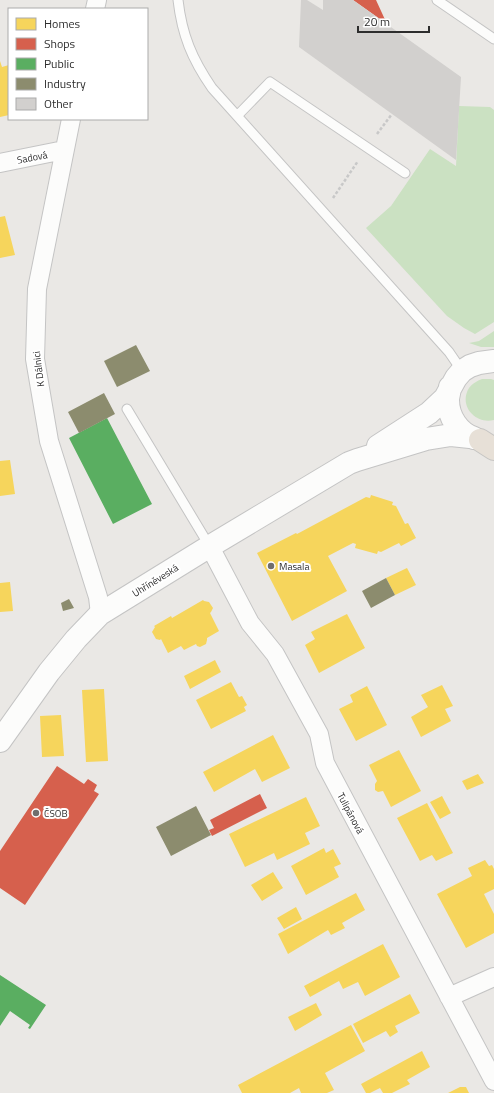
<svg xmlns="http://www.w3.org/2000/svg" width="494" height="1093" font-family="'Titillium Web',sans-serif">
  <rect width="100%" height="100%" fill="#eae8e5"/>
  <!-- green -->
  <path fill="#cbe1c2" d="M 459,106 L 490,107 L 494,110 L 494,322 L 475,334 L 464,328 L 447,316 L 366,228 L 391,206 L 430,149 L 456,166 Z
    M 494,331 L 494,347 L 481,347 L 469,343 L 479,341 Z
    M 482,379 L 491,379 L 494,380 L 494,420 C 476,425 458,406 469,388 C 473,383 477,381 482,379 Z"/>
  <!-- homes -->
  <path fill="#f6d55c" d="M 0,61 L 2,67 L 9,65 L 9,98 L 8,98 L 9,104 L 9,115 L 0,117 Z
    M 5,216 L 15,255 L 0,258 L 0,217 Z
    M 10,460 L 15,494 L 0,496 L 0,461 Z
    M 371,495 L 393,502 L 392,505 L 396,506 L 405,524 L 408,523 L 416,538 L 401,546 L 399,543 L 381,552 L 378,551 L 377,554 L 355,548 L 356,544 L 353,543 L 328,556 L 347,591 L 292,621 L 257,553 L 296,533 L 297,534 L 366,497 L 370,498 Z
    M 407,568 L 416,585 L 395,595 L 386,578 Z
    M 10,582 L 13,611 L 0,612 L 0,583 Z
    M 203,600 L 204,601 L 209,602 L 213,608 L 211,612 L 210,613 L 219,631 L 207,638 L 207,640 L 206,644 L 200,647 L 197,646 L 196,644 L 184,650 L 181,646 L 168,653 L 161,639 L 160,640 L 156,639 L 152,632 L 155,627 L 154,626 L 171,616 L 172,618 Z
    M 347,614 L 365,648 L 319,673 L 305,645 L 315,639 L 311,632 Z
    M 215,660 L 221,672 L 190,689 L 184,676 Z
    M 231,682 L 239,697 L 242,696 L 247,705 L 244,707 L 246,711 L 211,729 L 196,700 Z
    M 442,685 L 453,706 L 445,709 L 451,721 L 421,737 L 411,717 L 428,707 L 421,695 Z
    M 367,686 L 387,725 L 356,741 L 339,709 L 353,702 L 350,695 Z
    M 104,689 L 108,761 L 86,762 L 82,690 Z
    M 61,715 L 64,756 L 42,757 L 40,716 Z
    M 273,735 L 290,768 L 262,782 L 255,769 L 214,792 L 203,772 Z
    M 399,750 L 421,791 L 391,807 L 383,791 L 378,792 L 375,790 L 375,784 L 377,781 L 369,765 Z
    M 478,774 L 484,783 L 467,790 L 462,781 Z
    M 442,796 L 451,813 L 440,819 L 430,802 Z
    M 306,797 L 320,826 L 305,833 L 310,844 L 277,860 L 274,853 L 245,867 L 229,834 Z
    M 427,803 L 453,853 L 436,861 L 432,855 L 420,861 L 397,818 Z
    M 324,848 L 326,853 L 333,849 L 341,864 L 334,867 L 339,877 L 306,895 L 291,866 Z
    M 485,860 L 489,866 L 492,865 L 494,869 L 494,889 L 484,894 L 494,914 L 494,933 L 466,948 L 437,894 L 472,876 L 468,868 Z
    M 273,872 L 283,888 L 262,901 L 251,885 Z
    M 356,893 L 365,910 L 342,923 L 345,928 L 331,935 L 328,930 L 288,954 L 278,934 Z
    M 296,907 L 302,919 L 284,929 L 277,918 Z
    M 383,944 L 400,977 L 365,996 L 358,982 L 343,989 L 339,981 L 310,997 L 304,986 Z
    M 410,994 L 420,1013 L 395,1026 L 398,1032 L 390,1037 L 386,1031 L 363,1043 L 353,1024 Z
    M 316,1003 L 322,1015 L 295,1031 L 288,1017 Z
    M 351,1025 L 365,1051 L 325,1073 L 334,1090 L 327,1093 L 301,1093 L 299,1088 L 290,1093 L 242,1093 L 238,1085 Z
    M 422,1051 L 430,1067 L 407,1080 L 410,1084 L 392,1093 L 383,1093 L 380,1088 L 370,1093 L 366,1093 L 361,1084 Z
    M 460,1087 L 466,1087 L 469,1093 L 448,1093 Z"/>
  <!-- shops -->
  <path fill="#d6604d" d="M 353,0 L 376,0 L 387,24 Z
    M 57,766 L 84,784 L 88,779 L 97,785 L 94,791 L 99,794 L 25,905 L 0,888 L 0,851 Z
    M 260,794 L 267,808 L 212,836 L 209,830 L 214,828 L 210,820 Z"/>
  <!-- public -->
  <path fill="#5aae61" d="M 107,418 L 152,504 L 113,524 L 69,438 Z
    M 0,975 L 46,1005 L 30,1029 L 28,1028 L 30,1025 L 10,1011 L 0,1026 Z"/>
  <!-- industry -->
  <path fill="#8c8c6e" d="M 136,345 L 150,371 L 117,387 L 104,361 Z
    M 104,393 L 115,414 L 79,433 L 68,412 Z
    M 386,578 L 395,595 L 371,608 L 362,591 Z
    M 69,599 L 74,608 L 63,611 L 61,603 Z
    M 196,806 L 211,835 L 171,856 L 156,827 Z"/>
  <!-- building -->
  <path fill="#d2d0ce" d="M 301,0 L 307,0 L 323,10 L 323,0 L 353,0 L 461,77 L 456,160 L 299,47 Z"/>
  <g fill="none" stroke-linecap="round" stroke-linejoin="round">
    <defs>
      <path id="lane" d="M 178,0 C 182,35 192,59 212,88 L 449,352 L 462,371
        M 437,0 L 494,39
        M 237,116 L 270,82 L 405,173
        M 127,409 L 210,547"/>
      <path id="street" d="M 95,9 L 97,0
        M 71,119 L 37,289 L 35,359 L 49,441 L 98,597 L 100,614
        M 0,163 L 64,150
        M 210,547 L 250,623 L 275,654 L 319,734 L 325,763 L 494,1081
        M 449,997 L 494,977"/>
      <path id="secondary" d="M 450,387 C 450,391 448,396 448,400 C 448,417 459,433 474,438
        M 378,446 L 429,413 L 445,398 L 456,378 L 462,371 L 470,366 L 479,363 L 494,361
        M 0,741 L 49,672 L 76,639 L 100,614 L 202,551 L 349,463 L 357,460 L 426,439 L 451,435 L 470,437"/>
      <path id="highway" d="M 480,440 L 494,449"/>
    </defs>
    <!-- lane casing -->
    <use href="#lane" stroke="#c4c4c4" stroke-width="11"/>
    <!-- street casing -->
    <use href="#street" stroke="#c4c4c4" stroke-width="20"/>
    <!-- secondary casing -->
    <use href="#secondary" stroke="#c4c4c4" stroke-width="24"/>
    <!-- highway casing -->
    <use href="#highway" stroke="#c6c5c3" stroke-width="24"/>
    <!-- path -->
    <path stroke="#c8c8c8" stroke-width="2.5" stroke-dasharray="3 2" stroke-linecap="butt" d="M 377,134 L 392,114
      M 333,198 L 358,161"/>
    <!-- lane -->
    <use href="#lane" stroke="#fcfcfb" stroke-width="9"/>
    <!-- street -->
    <use href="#street" stroke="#fcfcfb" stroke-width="18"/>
    <!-- secondary -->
    <use href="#secondary" stroke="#fcfcfb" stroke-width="22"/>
    <!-- highway -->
    <use href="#highway" stroke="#e7e0d7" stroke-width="22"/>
  </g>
  <!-- markers -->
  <g fill="#6f6e6d" stroke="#fff" stroke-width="1.5">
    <circle cx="271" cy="566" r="4"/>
    <circle cx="36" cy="813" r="4"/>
  </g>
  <g text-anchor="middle" stroke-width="4" stroke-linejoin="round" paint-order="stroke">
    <!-- street labels -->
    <g font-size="10" fill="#2d2d2d" stroke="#fff">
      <text transform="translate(32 157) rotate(-11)" y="4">Sadová</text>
      <text transform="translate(38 369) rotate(-97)" y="4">K Dálnici</text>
      <text transform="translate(155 580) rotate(-32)" y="4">Uhříněveská</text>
      <text transform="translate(351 813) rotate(62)" y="4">Tulipánová</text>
    </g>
    <!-- poi labels -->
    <g font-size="10" fill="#2d2d2d" stroke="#fff" text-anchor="start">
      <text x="279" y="570">Masala</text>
      <text x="44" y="817">ČSOB</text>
    </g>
  </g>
  <!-- legend -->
  <rect x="8" y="8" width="140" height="112" fill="#ffffff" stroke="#ababab"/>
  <rect x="16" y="18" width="20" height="12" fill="#f6d55c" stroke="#ababab"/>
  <text x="44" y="28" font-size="12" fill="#2d2d2d">Homes</text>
  <rect x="16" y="38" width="20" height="12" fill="#d6604d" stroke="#ababab"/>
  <text x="44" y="48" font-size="12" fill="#2d2d2d">Shops</text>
  <rect x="16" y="58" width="20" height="12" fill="#5aae61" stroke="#ababab"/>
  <text x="44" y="68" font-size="12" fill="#2d2d2d">Public</text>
  <rect x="16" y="78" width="20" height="12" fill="#8c8c6e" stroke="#ababab"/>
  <text x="44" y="88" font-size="12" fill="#2d2d2d">Industry</text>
  <rect x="16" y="98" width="20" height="12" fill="#d2d0ce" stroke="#ababab"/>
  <text x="44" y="108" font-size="12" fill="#2d2d2d">Other</text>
  <!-- scale -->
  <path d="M358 26v6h71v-6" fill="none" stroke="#2d2d2d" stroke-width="2"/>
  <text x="364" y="26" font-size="12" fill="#2d2d2d" stroke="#ffffff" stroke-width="3" paint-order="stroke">20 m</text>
</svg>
